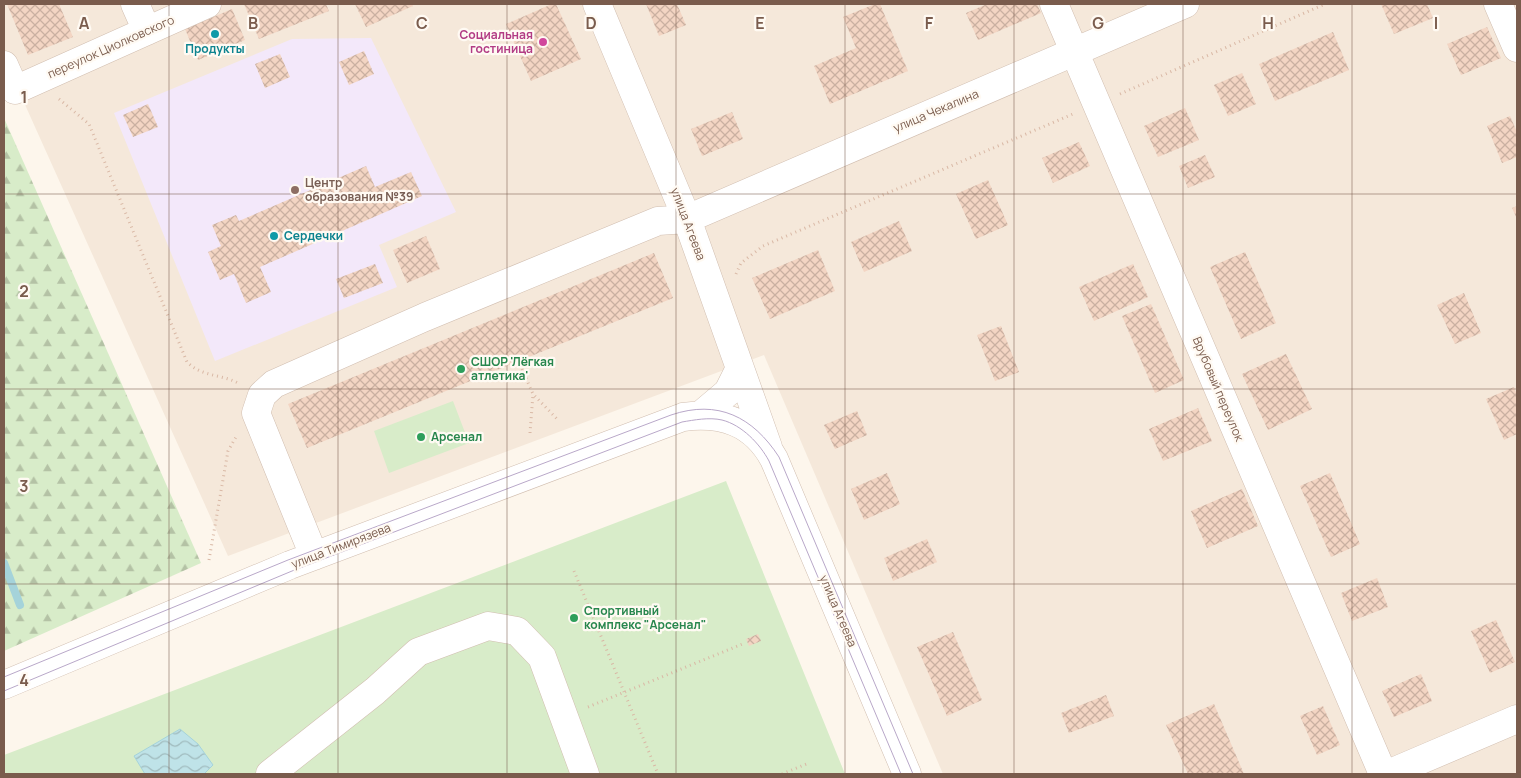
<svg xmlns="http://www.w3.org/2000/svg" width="1521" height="778" font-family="Manrope,sans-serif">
  <defs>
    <pattern id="forest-firs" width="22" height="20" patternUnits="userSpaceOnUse" patternTransform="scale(1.25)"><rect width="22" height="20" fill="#d8ecc9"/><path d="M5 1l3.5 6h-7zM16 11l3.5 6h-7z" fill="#b4c2a5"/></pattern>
    <pattern id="water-waves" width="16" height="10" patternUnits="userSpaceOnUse" patternTransform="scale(1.25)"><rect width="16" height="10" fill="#bfe3e8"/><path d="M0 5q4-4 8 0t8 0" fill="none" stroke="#a0bbbe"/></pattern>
    <pattern id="building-cross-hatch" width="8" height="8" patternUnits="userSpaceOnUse" patternTransform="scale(1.25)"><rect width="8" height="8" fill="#f3d5c3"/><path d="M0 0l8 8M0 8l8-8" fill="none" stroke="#cab0a1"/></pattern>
  </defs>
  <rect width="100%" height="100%" fill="#fdf6ec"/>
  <!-- residential -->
  <path fill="#f5e8da" d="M 4,4 L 1517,4 L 1517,774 L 943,774 L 764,355 L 228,556 L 4,58 Z"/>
  <!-- education -->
  <path fill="#f3e8fa" d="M 371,38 L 456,212 L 379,245 L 397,287 L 215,361 L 114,113 L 292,39 Z"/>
  <!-- forest -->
  <path fill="url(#forest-firs)" d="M 4,118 L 201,563 L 4,651 Z"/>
  <!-- pitch -->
  <path fill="#d8ecc9" d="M 453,401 L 469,443 L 389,473 L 374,431 Z
    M 726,481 L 845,774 L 4,774 L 4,755 Z"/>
  <!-- water -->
  <path fill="url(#water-waves)" stroke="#a5d3da" d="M 180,729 L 198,744 L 213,765 L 204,774 L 145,774 L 134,756 Z"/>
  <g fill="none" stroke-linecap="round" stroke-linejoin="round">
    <!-- stream -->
    <path stroke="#a5d3da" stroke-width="8" d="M 4,563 L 20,605"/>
  </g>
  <!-- building -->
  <path fill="url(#building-cross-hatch)" d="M 7,4 L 59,4 L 73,37 L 28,55 Z
    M 244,4 L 326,4 L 329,11 L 259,39 Z
    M 355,4 L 412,4 L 413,6 L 366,27 Z
    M 552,4 L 556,4 L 581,59 L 531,81 L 506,24 Z
    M 646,4 L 677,4 L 686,25 L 659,36 Z
    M 875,4 L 880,4 L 908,71 L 830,104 L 814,66 L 856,48 L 843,17 Z
    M 987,4 L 1037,4 L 1041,13 L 978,40 L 966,13 Z
    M 1381,4 L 1427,4 L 1433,18 L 1394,34 Z
    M 232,9 L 245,40 L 198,60 L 185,29 Z
    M 1487,27 L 1501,58 L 1461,75 L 1447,44 Z
    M 1333,32 L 1349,70 L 1275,101 L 1259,64 Z
    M 364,51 L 374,74 L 349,85 L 339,62 Z
    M 280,54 L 290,77 L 265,88 L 255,64 Z
    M 1242,73 L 1256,104 L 1228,116 L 1214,85 Z
    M 148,104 L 158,127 L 133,137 L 123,115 Z
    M 1185,108 L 1199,140 L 1158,157 L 1144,126 Z
    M 732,112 L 743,139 L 702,156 L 691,129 Z
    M 1510,116 L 1517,132 L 1517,157 L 1502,163 L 1487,126 Z
    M 1079,142 L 1090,166 L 1053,183 L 1042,158 Z
    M 1205,155 L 1215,177 L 1188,188 L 1179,166 Z
    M 366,166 L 375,187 L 411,172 L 422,196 L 260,267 L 271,292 L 246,303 L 234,274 L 220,280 L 208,252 L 221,246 L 212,225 L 236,215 L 239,221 Z
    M 988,180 L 1008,225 L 976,239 L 956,194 Z
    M 1517,206 L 1517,219 L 1512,208 Z
    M 899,221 L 912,251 L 864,272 L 851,242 Z
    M 426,236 L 440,269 L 407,283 L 393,250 Z
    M 818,250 L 835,291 L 770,319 L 752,278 Z
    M 1245,252 L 1276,323 L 1241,339 L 1210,267 Z
    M 654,253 L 673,298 L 307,448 L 288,404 Z
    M 375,264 L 383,283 L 344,298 L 336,279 Z
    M 1133,264 L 1148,297 L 1094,321 L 1079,287 Z
    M 1464,293 L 1481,333 L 1455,344 L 1437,305 Z
    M 1151,304 L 1184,380 L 1155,393 L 1122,316 Z
    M 1001,326 L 1019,372 L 995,381 L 977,335 Z
    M 1286,354 L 1312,409 L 1268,430 L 1242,374 Z
    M 1514,387 L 1517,395 L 1517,434 L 1504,440 L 1486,399 Z
    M 1198,408 L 1212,441 L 1163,461 L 1149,429 Z
    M 857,411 L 867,435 L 835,449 L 824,425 Z
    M 887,473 L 900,504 L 864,520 L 851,489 Z
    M 1330,473 L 1360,544 L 1331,557 L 1300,486 Z
    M 1242,489 L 1258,526 L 1207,548 L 1191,511 Z
    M 927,539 L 937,562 L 893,581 L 884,558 Z
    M 1377,578 L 1388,607 L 1352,621 L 1341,593 Z
    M 1496,620 L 1515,662 L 1490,673 L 1471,631 Z
    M 953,632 L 982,700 L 947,716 L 917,647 Z
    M 758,634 L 761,641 L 749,646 L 746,639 Z
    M 1421,674 L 1432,701 L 1394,717 L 1382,691 Z
    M 1106,695 L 1114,716 L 1069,733 L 1061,713 Z
    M 1214,704 L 1244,774 L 1188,774 L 1166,725 Z
    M 1323,706 L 1340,745 L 1317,755 L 1300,716 Z"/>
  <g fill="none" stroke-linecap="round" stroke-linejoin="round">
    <defs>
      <path id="minor" d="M 135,4 L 147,31
        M 597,4 L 687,219 L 768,447
        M 1054,4 L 1383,774
        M 1498,4 L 1517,48
        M 4,65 L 15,90 L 207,4
        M 702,414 L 728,392 L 740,368
        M 314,556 L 256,413 L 262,395 L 274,384 L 425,317 L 658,221 L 687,219 L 1185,4
        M 4,685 L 290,565 L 683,417 C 722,412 754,422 774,459 L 907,774
        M 270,774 L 375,691 L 418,652 L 488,626 L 517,631 L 542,657 L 585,774
        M 1388,774 L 1517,719"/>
    </defs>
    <!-- minor casing -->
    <use href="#minor" stroke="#d1beb0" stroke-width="29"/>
    <!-- path -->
    <path stroke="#d9b8a5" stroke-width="3" stroke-dasharray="1 4" stroke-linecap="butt" d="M 1120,94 L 1325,4
      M 59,99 L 89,124 L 187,362 C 202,377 221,374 238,383
      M 736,274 L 741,263 L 763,246 L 1073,114
      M 522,369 L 533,394 L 559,421
      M 530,433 L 533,394
      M 209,560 L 228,451 L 236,437
      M 574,571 L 658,774
      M 588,707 L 745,643
      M 782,774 L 809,763"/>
    <!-- minor -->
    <use href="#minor" stroke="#fff" stroke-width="28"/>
    <!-- tram -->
    <path stroke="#b9a8c9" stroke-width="1" d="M 4,677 L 288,560 L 671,415 C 718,399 753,417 779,457 L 913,774
      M 4,691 L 292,571 L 682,422 C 694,420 709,417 722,420 C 742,425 760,444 769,461 L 901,774"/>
  </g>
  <!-- grid -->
  <path fill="none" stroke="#7a5c4d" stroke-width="1" stroke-opacity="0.55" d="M 169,4 L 169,774M 338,4 L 338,774M 507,4 L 507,774M 676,4 L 676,774M 845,4 L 845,774M 1014,4 L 1014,774M 1183,4 L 1183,774M 1352,4 L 1352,774M 4,194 L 1517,194M 4,389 L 1517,389M 4,584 L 1517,584"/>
  <!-- markers -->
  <g fill="#0f9aa8" stroke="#fffaf3" stroke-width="2">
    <circle cx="215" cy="34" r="5"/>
    <circle cx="274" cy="236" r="5"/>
  </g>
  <circle fill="#d1479c" stroke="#fffaf3" stroke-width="2" cx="543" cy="42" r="5"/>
  <circle fill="#8d6e63" stroke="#fffaf3" stroke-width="2" cx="295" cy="190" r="5"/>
  <g fill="#2e9e5b" stroke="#fffaf3" stroke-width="2">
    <circle cx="461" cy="369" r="5"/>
    <circle cx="421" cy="437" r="5"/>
    <circle cx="574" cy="618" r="5"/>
  </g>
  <g text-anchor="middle" stroke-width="4.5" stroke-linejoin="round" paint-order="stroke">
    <!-- hotel labels -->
    <g font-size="12" font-weight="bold" fill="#b23c85" stroke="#fffaf3" text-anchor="end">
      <text x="533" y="39">Социальная<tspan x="533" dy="14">гостиница</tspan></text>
    </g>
    <!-- street labels -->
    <g font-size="12" fill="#7a5c4d" stroke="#fffaf3">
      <text transform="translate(111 47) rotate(-24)" y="4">переулок Циолковского</text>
      <text transform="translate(936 111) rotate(-23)" y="4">улица Чекалина</text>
      <text transform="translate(688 224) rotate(69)" y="4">улица Агеева</text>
      <text transform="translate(1218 389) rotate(67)" y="4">Врубовый переулок</text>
      <text transform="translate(341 546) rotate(-21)" y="4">улица Тимирязева</text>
      <text transform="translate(838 611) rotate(67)" y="4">улица Агеева</text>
    </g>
    <!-- culture labels -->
    <g font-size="12" font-weight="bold" fill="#0d838f" stroke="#fffaf3">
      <text x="215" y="53">Продукты</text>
      <text x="284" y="240" text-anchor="start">Сердечки</text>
    </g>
    <!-- education labels -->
    <g font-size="12" font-weight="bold" fill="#785e54" stroke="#fffaf3" text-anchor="start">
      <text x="305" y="187">Центр<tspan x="305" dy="14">образования №39</tspan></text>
    </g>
    <!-- leisure labels -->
    <g font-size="12" font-weight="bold" fill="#27864d" stroke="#fffaf3" text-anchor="start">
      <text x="471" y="366">СШОР 'Лёгкая<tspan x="471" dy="14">атлетика'</tspan></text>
      <text x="431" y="441">Арсенал</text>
      <text x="584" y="615">Спортивный<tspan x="584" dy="14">комплекс "Арсенал"</tspan></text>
    </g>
  </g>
  <g font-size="16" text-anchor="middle" font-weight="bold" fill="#7a5c4d" stroke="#fffaf3" stroke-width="4.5" stroke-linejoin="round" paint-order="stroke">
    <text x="84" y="29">A</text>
    <text x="253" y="29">B</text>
    <text x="422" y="29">C</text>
    <text x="591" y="29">D</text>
    <text x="760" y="29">E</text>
    <text x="929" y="29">F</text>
    <text x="1098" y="29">G</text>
    <text x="1268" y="29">H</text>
    <text x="1436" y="29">I</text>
    <text x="24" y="103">1</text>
    <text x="24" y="297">2</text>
    <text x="24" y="492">3</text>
    <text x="24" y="686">4</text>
  </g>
  <!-- border -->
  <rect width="1521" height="778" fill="none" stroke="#7a5c4d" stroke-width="10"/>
</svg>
